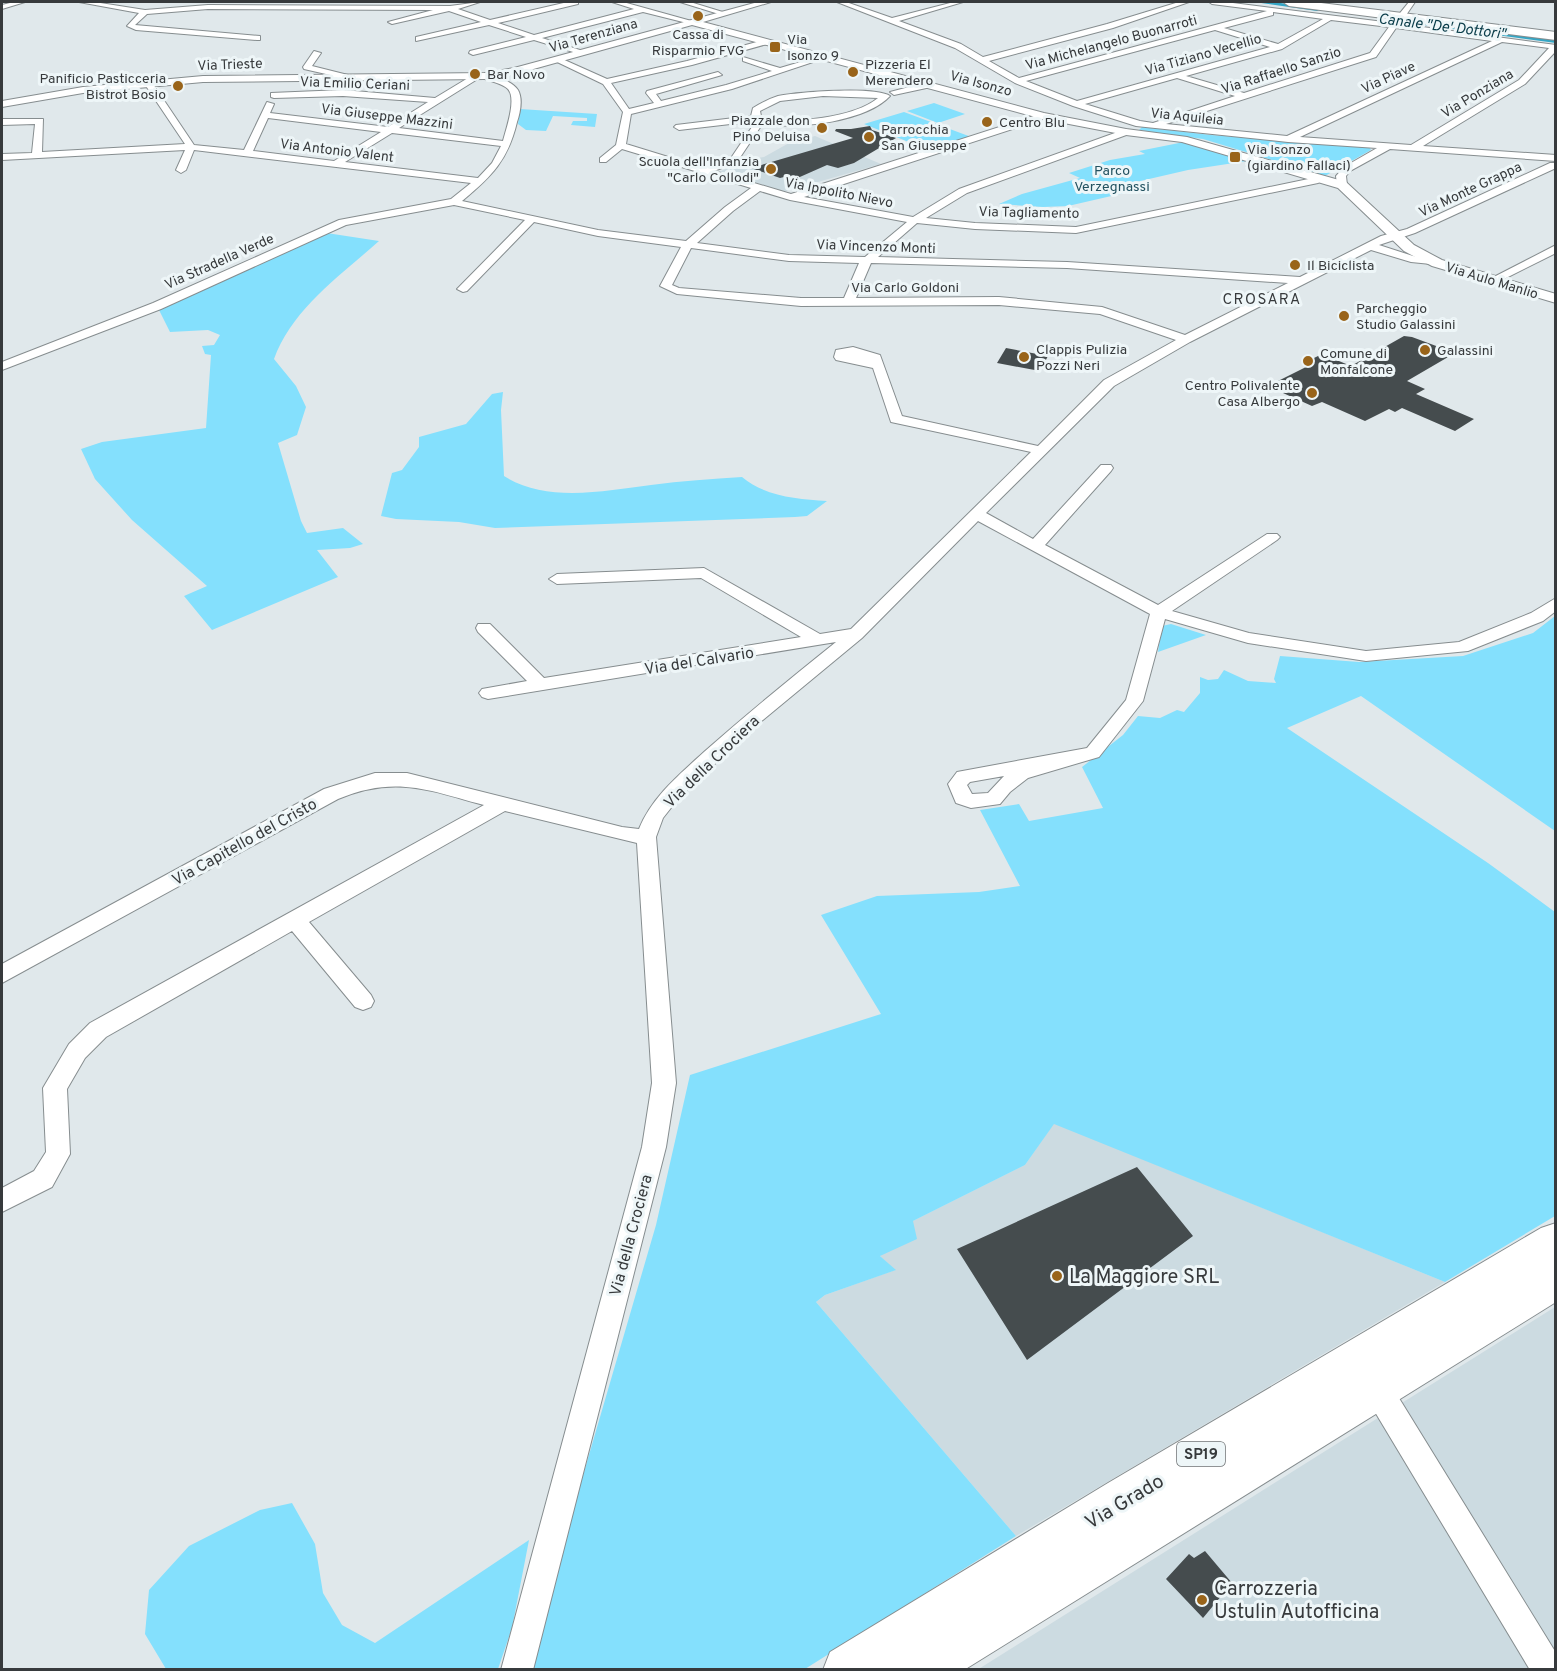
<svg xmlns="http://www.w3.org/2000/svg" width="1557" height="1671" font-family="Overpass,sans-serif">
  <rect width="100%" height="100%" fill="#e0e8eb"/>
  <!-- built -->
  <path fill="#ccdbe1" d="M 815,136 L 881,164 L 783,192 L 719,172 L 744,160 L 764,157 L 789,143 Z
    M 1054,1123 L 1445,1282 L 1016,1536 L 816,1302 L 825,1295 L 895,1270 L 880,1256 L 913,1221 L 1025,1165 Z
    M 1555,1307 L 1555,1669 L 977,1670 L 1389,1411 Z"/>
  <!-- green -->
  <path fill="#84e0fd" d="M 934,103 L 965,114 L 938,123 L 907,111 Z
    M 520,109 L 597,114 L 595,127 L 571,125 L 573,121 L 587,121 L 587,118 L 553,116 L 546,131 L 526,130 L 518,124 Z
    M 904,112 L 974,138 L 931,151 L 864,124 Z
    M 1142,127 L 1211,135 L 1369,147 L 1371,150 L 1325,176 L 1203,139 L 1139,130 Z
    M 1184,142 L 1247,161 L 1188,170 L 1136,182 L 1146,188 L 1068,206 L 1043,207 L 999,204 L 1022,194 L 1080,178 L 1069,173 L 1110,160 L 1145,154 L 1139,151 Z
    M 320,232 L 379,241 C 340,276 292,309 274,359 L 296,386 L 306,407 L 297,435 L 278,443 L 301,521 L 307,533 L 343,528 L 363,544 L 350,548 L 317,550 L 338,577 L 212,630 L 184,596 L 207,586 L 132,520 L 95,479 L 81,449 L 102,442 L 206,428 L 211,355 L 205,354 L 202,346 L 214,345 L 220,335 L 208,330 L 170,332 L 157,306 Z
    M 503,392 L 501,410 L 504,476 C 545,503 605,491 651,485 C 681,481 712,479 742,477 C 766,497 797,499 827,501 L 807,516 L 795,517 L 495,528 L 459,522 L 396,519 L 381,516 L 392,473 L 402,470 L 419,447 L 419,437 L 466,424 L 492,394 Z
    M 1555,616 L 1555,831 L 1361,696 L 1287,728 L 1488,863 L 1555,912 L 1555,1216 L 1445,1282 L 1054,1124 L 1025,1165 L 913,1221 L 917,1239 L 880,1256 L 896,1270 L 825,1295 L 816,1302 L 1016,1536 L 805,1669 L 532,1670 L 540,1623 L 656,1225 L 690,1075 L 881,1014 L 821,915 L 877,896 L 979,892 L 1020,886 L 980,810 L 1019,804 L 1029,821 L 1103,808 L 1082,767 L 1123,735 L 1138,716 L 1160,718 L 1177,710 L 1184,712 L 1200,693 L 1200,677 L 1208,680 L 1218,679 L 1224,670 L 1248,681 L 1276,683 L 1274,679 L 1280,656 L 1359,662 L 1463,656 L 1533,633 Z
    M 1171,624 L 1206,635 L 1158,652 L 1162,626 Z
    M 292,1503 L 315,1544 L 323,1593 L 342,1625 L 375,1643 L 529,1540 L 512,1628 L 498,1669 L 166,1669 L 145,1634 L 149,1590 L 189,1546 L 260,1510 Z"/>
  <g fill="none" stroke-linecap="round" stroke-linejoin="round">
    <!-- canal -->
    <path fill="#34a6c5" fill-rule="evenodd" d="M 1254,2 L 1274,2 L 1321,9 L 1317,11 Z
      M 1419,20 L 1556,38 L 1556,43 L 1416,24 L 1415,22 Z"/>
  </g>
  <!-- building -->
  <path fill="#454c4e" d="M 870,126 L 872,130 L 896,138 L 854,163 L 838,168 L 827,165 L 793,180 L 784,177 L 780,178 L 751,168 L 853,138 L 835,131 L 836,129 L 851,129 Z
    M 1404,336 L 1412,337 L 1455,353 L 1407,381 L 1425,389 L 1416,394 L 1474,419 L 1455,431 L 1402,408 L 1395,412 L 1389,409 L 1365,421 L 1322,402 L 1312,406 L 1283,393 L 1287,391 L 1272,384 L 1308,366 L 1302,364 L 1322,354 L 1351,366 Z
    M 1006,348 L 1048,356 L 1040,371 L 997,363 Z
    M 1137,1167 L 1193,1236 L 1027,1360 L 957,1249 Z
    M 1205,1551 L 1232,1583 L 1203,1618 L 1166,1579 L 1189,1554 L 1194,1558 Z"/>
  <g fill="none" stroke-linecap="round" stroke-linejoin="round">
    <defs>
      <path id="minor" d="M 14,2 L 25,2 L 2,9 L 2,5 Z
        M 79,2 L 94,2 L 145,10 L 208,5 L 450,6 L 480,2 L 458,9 L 490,20 L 568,2 L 578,2 L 578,4 L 498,23 L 534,35 L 634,9 L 612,2 L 623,2 L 695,22 L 691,24 L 643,12 L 542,38 L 583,51 L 583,55 L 534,40 L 473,55 L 469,53 L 470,51 L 526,37 L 489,25 L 416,41 L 416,37 L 481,22 L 449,11 L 392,24 L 388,22 L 433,10 L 208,9 L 147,14 L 135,25 L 260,36 L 260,40 L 257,40 L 136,30 L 127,26 L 139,13 Z
        M 680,2 L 690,2 L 726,13 L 722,15 Z
        M 837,2 L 846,2 L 892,18 L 954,2 L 963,2 L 899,21 L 961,44 L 983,57 L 1107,24 L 1179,2 L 1189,2 L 1113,28 L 989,61 L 1019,78 L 1267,11 L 1212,4 L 1209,2 L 1225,2 L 1392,23 L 1409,2 L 1415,2 L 1400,24 L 1556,45 L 1556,51 L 1525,84 L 1423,146 L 1556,155 L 1556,161 L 1390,149 L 1350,171 L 1346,176 L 1347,185 L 1342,188 L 1337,185 L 1336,176 L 1344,167 L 1377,148 L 1288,142 L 1136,126 L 1073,106 L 1015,83 L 955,48 ZM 1273,12 L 1323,19 L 1278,44 L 1224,28 L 1273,15 ZM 1331,20 L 1389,27 L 1370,53 L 1244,93 L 1186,76 L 1282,49 ZM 1396,28 L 1492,41 L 1287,136 L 1166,124 L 1376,57 ZM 1215,30 L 1270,47 L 1077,101 L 1026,81 ZM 1502,42 L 1549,48 L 1519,80 L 1411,145 L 1300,137 ZM 1177,78 L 1235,96 L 1153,123 L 1140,121 L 1085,104 Z
        M 764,40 L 768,42 L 767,44 L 692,65 L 611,83 L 629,109 L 654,103 L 646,93 L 647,91 L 718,72 L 722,75 L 656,94 L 661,101 L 726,85 L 772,71 L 743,61 L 743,57 L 780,68 L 824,55 L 828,57 L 732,89 L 631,114 L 626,144 L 704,168 L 731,158 L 756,121 L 679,130 L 674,127 L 676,125 L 751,116 L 753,108 C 761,103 769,99 778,96 C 799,92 875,86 890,96 C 867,121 796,131 763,123 L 737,162 L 714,171 L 791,194 L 1043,113 L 1048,116 L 1046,118 L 804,197 L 913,217 L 959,189 L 1126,129 L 1131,132 L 1129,134 L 967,193 L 926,218 L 975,223 L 1076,227 L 1318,177 L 1323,180 L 1318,183 L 1076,233 L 975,229 L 917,223 L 878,257 L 1067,262 L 1300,277 L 1381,236 L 1407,229 L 1550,163 L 1556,163 L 1556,168 L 1415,233 L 1379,245 L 1413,256 L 1441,261 L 1441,265 L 1411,262 L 1371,250 L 1190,342 L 1114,386 L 986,513 L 1033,539 L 1101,465 L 1111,465 L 1113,468 L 1111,471 L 1045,545 L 1158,605 L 1267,534 L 1277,534 L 1280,537 L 1277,540 L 1172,611 L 1249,633 L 1366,651 L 1459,642 L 1531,613 L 1556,598 L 1556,611 L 1543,621 L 1468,651 L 1366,661 L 1248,643 L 1165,619 L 1143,701 L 1099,757 L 1028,778 L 1010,792 L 1000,804 L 971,808 L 956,803 L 948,784 L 957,772 L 1087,748 L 1126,700 L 1150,614 L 978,521 L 862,638 L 746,734 L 678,799 L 663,818 L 656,837 L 676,1083 L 666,1147 L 533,1670 L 501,1670 L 642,1147 L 652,1083 L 637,843 L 505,811 L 309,922 L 371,995 L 374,1001 L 371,1007 L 363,1010 L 355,1007 L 292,931 L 106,1037 L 85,1058 L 67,1089 L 70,1154 L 52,1187 L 2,1212 L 2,1188 L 34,1171 L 46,1152 L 43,1088 L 69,1044 L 90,1023 L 484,805 C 428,790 395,775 338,799 L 2,983 L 2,964 L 324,789 L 375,773 L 407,773 L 622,827 L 639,829 C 652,797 679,775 704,752 C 747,714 791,678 836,642 L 488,699 L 482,697 L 479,693 L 482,689 L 527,681 L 478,632 L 476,628 L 478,624 L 490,624 L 544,678 L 801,637 L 701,578 L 557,584 L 549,579 L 557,574 L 704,568 L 820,634 L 851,629 L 1031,452 L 891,422 L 873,368 L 836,360 L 834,357 L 836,350 L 853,347 L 880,355 L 902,416 L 1038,446 L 1104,380 L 1176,340 L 1100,314 L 999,305 L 801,306 L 677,294 L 660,286 L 681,247 L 598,236 L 534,222 L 467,291 L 463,292 L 457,289 L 459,287 L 525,220 L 454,205 L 346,225 L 161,309 L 2,370 L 2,362 L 153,303 L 339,220 L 451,199 L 471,183 L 194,150 L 186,170 L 181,173 L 176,170 L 185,150 L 2,160 L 2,154 L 32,153 L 35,124 L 2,125 L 2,119 L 43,119 L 42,152 L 185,144 L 144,83 L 148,80 L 151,81 L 194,145 L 244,150 L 267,102 L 274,104 L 270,113 L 388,127 L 428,102 L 343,96 L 274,98 L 271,97 L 271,93 L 343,90 L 435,98 L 473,75 L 476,76 L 476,80 L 399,128 L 503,141 C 506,129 517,99 508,89 C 503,84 490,81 482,78 L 481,76 L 485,73 C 495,76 512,81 518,90 C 523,99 520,113 517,122 C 508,160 492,176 462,201 L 598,230 L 686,241 L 725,207 L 751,188 L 622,149 L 606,162 L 600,162 L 600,158 L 616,145 L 623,112 L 603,84 L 553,60 L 560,58 L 607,79 L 687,61 ZM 823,96 L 878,98 C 854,118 790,125 761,116 L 760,111 L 780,101 ZM 268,118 L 381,132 L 334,161 L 253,151 ZM 392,133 L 501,146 L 492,163 L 478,178 L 345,162 ZM 760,191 L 790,200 L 907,222 L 865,257 L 789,255 L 697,243 L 733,211 ZM 691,248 L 789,261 L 859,263 L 844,298 L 801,298 L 679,288 L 672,285 ZM 871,263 L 1067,268 L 1288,283 L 1185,335 L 1102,307 L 999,297 L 856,298 ZM 1004,776 L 988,793 L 972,794 L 967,785 L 970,782 Z
        M 314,51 L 321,53 L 312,66 L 352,76 L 348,79 L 304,69 L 303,67 Z
        M 928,82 L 931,83 L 931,87 L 894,95 L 890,92 Z
        M 1266,160 L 1269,161 L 1269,165 L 1251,169 L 1246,166 Z
        M 1556,245 L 1556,253 L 1498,282 L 1490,282 L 1488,280 Z
        M 1376,1373 L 1386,1377 L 1556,1653 L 1556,1670 L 1530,1670 L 1366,1397 L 1362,1387 L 1366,1377 Z"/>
      <path id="tertiary" d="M 758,2 L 771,2 L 703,22 L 1044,113 L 1126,129 L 1187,137 L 1346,182 L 1414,245 L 1442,260 L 1556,294 L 1556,303 L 1432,266 L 1404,251 L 1338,188 L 1182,142 L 1126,135 L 1043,119 L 692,25 L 519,73 L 485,79 L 203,82 L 83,93 L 2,107 L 2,101 L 83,87 L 203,76 L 485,73 L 514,68 Z"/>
      <path id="primary" d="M 1283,2 L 1313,2 L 1556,32 L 1556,40 L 1289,6 Z
        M 1556,1223 L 1556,1302 L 964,1670 L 823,1670 L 830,1652 L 1108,1483 L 1541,1228 Z"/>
    </defs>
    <!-- minor casing -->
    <use href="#minor" stroke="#868d8f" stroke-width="2"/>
    <!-- tertiary casing -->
    <use href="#tertiary" stroke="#868d8f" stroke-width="2"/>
    <!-- primary casing -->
    <use href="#primary" stroke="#868d8f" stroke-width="2"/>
    <!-- minor -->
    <use href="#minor" fill="#fff" fill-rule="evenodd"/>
    <!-- tertiary -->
    <use href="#tertiary" fill="#fff" fill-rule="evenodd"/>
    <!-- primary -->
    <use href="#primary" fill="#fff" fill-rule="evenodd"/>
  </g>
  <!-- markers -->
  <g fill="#99641a" stroke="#eef6f8" stroke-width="2">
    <circle cx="698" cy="16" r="6"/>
    <rect x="769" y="41" width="12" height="12" rx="3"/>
    <circle cx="853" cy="72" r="6"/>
    <circle cx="475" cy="74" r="6"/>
    <circle cx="178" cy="86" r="6"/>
    <circle cx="987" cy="122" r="6"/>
    <circle cx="822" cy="128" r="6"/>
    <circle cx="869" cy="137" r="6"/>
    <rect x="1229" y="151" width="12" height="12" rx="3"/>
    <circle cx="771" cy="169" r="6"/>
    <circle cx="1295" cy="265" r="6"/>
    <circle cx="1344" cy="316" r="6"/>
    <circle cx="1425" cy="350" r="6"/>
    <circle cx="1024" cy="357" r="6"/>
    <circle cx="1308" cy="361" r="6"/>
    <circle cx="1312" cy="393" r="6"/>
    <circle cx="1057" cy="1276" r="6"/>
    <circle cx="1202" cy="1600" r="6"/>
  </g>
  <g text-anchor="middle" stroke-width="6" stroke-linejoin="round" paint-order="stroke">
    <!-- far-poi labels -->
    <g font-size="14" fill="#373a3c" stroke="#eef6f8" text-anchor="start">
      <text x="698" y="39" text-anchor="middle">Cassa di<tspan x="698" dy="16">Risparmio FVG</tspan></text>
      <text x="787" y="44">Via<tspan x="787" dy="16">Isonzo 9</tspan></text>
      <text x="865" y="69">Pizzeria El<tspan x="865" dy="16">Merendero</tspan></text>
      <text x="487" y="79">Bar Novo</text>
      <text x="166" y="83" text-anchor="end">Panificio Pasticceria<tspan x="166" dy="16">Bistrot Bosio</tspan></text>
      <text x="810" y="125" text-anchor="end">Piazzale don<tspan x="810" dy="16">Pino Deluisa</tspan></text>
      <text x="999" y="127">Centro Blu</text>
      <text x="881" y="134">Parrocchia<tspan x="881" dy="16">San Giuseppe</tspan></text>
      <text x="1247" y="154">Via Isonzo<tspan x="1247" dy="16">(giardino Fallaci)</tspan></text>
      <text x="759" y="166" text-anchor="end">Scuola dell'Infanzia<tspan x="759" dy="16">"Carlo Collodi"</tspan></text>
      <text x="1307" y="270">Il Biciclista</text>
      <text x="1356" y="313">Parcheggio<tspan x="1356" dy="16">Studio Galassini</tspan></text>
      <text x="1036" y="354">Clappis Pulizia<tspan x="1036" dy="16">Pozzi Neri</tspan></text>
      <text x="1437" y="355">Galassini</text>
      <text x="1320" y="358">Comune di<tspan x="1320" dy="16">Monfalcone</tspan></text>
      <text x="1300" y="390" text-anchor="end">Centro Polivalente<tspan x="1300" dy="16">Casa Albergo</tspan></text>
    </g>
    <!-- far-street labels -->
    <g font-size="14" fill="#373a3c" stroke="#eef6f8">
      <text transform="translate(593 35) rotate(-16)" y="5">Via Terenziana</text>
      <text transform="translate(1111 42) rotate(-15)" y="5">Via Michelangelo Buonarroti</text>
      <text transform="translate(1203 54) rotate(-16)" y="5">Via Tiziano Vecellio</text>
      <text transform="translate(230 64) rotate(-2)" y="5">Via Trieste</text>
      <text transform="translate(1281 70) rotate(-18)" y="5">Via Raffaello Sanzio</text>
      <text transform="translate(1388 77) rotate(-25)" y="5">Via Piave</text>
      <text transform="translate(355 83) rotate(2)" y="5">Via Emilio Ceriani</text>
      <text transform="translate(981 83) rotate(15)" y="5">Via Isonzo</text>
      <text transform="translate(1477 93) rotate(-31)" y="5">Via Ponziana</text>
      <text transform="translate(387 116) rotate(7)" y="5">Via Giuseppe Mazzini</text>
      <text transform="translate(1187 116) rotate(6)" y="5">Via Aquileia</text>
      <text transform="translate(337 150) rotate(7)" y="5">Via Antonio Valent</text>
      <text transform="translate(1470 189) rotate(-25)" y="5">Via Monte Grappa</text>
      <text transform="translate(839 192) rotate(11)" y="5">Via Ippolito Nievo</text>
      <text transform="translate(1029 212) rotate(1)" y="5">Via Tagliamento</text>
      <text transform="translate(876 246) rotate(2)" y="5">Via Vincenzo Monti</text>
      <text transform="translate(219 261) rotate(-24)" y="5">Via Stradella Verde</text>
      <text transform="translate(1492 280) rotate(17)" y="5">Via Aulo Manlio</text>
      <text x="905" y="292">Via Carlo Goldoni</text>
    </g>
    <!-- far-park labels -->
    <g font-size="14" fill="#235260" stroke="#eef6f8">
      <text x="1112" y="175">Parco<tspan x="1112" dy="16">Verzegnassi</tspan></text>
    </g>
    <!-- far-water labels -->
    <g font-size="15" font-style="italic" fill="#093c49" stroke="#eef6f8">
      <text transform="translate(1442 26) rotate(7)" y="5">Canale "De' Dottori"</text>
    </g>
    <!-- far-neighbourhood labels -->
    <g font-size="15" letter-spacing="1.5" fill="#373a3c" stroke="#eef6f8">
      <text x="1262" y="304">CROSARA</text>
    </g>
    <!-- shield labels -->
    <rect fill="#eef6f8" stroke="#6e7274" stroke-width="1.5" x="1177" y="1442" width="48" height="24" rx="4.5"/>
    <g font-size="15" font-weight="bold" fill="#373a3c">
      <text x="1201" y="1459">SP19</text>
    </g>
    <!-- street labels -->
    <g font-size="16" fill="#373a3c" stroke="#eef6f8">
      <text transform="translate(699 660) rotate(-9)" y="6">Via del Calvario</text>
      <text transform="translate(711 761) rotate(-44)" y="6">Via della Crociera</text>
      <text transform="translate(244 841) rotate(-29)" y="6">Via Capitello del Cristo</text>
      <text transform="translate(630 1235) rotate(-75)" y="6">Via della Crociera</text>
    </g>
    <!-- near-poi labels -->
    <g font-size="20" fill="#373a3c" stroke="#eef6f8" text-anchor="start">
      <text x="1069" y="1283">La Maggiore SRL</text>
      <text x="1214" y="1595">Carrozzeria<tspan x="1214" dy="23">Ustulin Autofficina</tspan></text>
    </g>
    <!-- near-street labels -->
    <g font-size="20" fill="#373a3c" stroke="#eef6f8">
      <text transform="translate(1124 1501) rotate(-31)" y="7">Via Grado</text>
    </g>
  </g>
  <!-- border -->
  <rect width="1557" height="1671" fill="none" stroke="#373a3c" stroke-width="6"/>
</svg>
